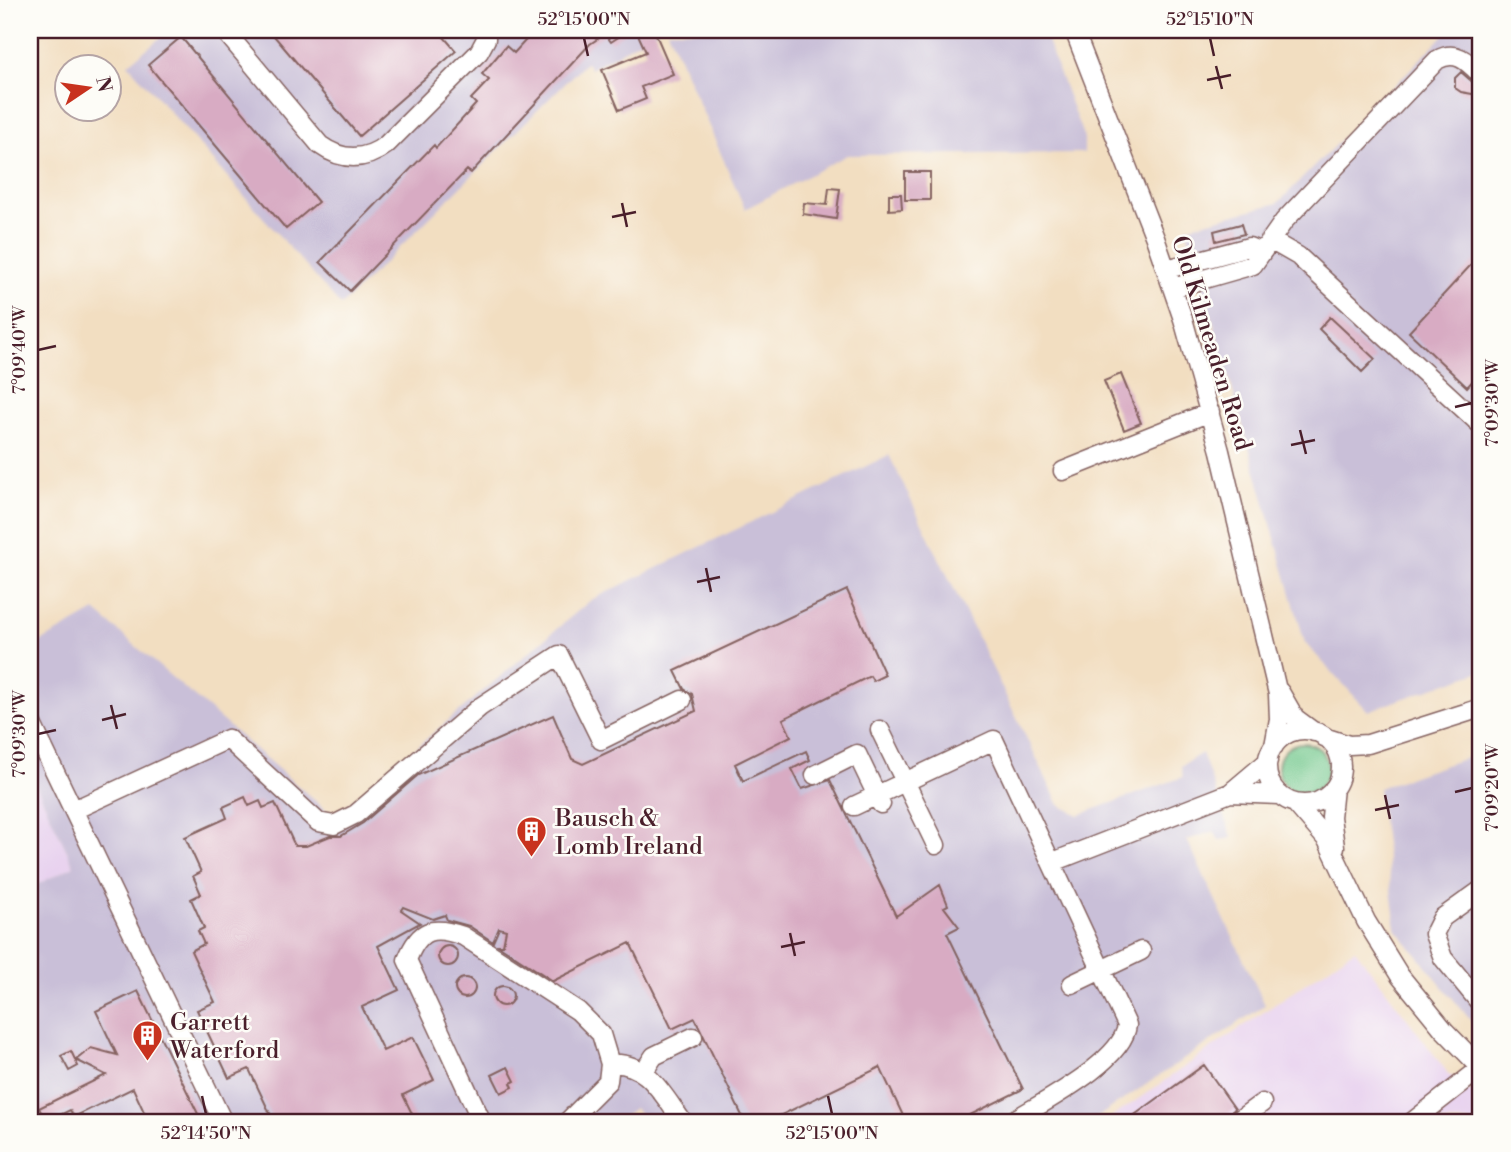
<svg xmlns="http://www.w3.org/2000/svg" width="1511" height="1152" font-family="'Libre Bodoni',serif">
  <rect width="100%" height="100%" fill="#fdfcf7"/>
  <filter id="ink" filterUnits="userSpaceOnUse"><feTurbulence type="fractalNoise" baseFrequency=".0143" numOctaves="2"/><feDisplacementMap in="SourceGraphic" scale="14" xChannelSelector="R" yChannelSelector="G"/><feConvolveMatrix kernelMatrix="1 2 1 2 8 2 1 2 1" color-interpolation-filters="sRGB"/></filter>
  <filter id="wash" filterUnits="userSpaceOnUse"><feTurbulence type="fractalNoise" baseFrequency=".00686" numOctaves="4" result="noise"/><feDisplacementMap in="SourceGraphic" scale="28" xChannelSelector="R" yChannelSelector="G"/><feGaussianBlur stdDeviation="1.57" result="paint"/><feColorMatrix in="noise" values="0 0 0 0 0 0 0 0 0 0 0 0 0 0 0 0 0 1.4 0 .05"/><feComposite in="paint" operator="in"/></filter>
  <g filter="url(#wash)">
    <rect width="100%" height="100%" fill="#f2dec1"/>
    <!-- built -->
    <path fill="#e8d2ef" d="M 30,772 L 74,866 L 30,888 Z
      M 1355,949 L 1447,1072 L 1481,1100 L 1481,1122 L 1105,1122 Z"/>
    <!-- industrial -->
    <path fill="#c9bfd8" d="M 170,30 L 659,30 L 590,69 L 586,62 L 341,306 L 128,64 Z
      M 667,30 L 1043,30 L 1084,138 L 1084,153 L 847,155 L 745,209 Z
      M 1449,30 L 1481,30 L 1481,671 L 1368,711 L 1305,643 L 1186,227 L 1278,203 Z
      M 889,455 L 1059,805 L 1079,815 L 1183,777 L 1181,766 L 1202,753 L 1232,838 L 1219,840 L 1214,831 L 1187,840 L 1265,1005 L 1090,1122 L 648,1122 L 634,1108 L 619,1122 L 30,1122 L 30,888 L 74,866 L 30,772 L 30,648 L 95,611 L 334,817 L 591,600 Z
      M 1481,753 L 1481,1033 L 1396,929 L 1378,788 Z"/>
    <!-- green -->
    <path fill="#72c88d" stroke="#5e745c" stroke-width="2" d="M1278 768a25 25 0 1 1 50 0a25 25 0 1 1-50 0Z"/>
    <g id="blocks">
      <!-- building -->
      <path fill="#d8abc3" d="M 269,30 L 438,30 L 456,51 L 359,136 Z
        M 535,30 L 629,30 L 611,42 L 605,34 L 590,44 L 471,173 L 467,170 L 350,291 L 320,262 L 434,145 L 436,148 L 476,104 L 471,99 L 489,80 L 482,74 L 506,46 L 514,53 Z
        M 636,30 L 654,30 L 673,74 L 641,87 L 646,99 L 619,110 L 602,70 L 646,52 Z
        M 181,37 L 318,202 L 286,229 L 148,65 Z
        M 1461,72 L 1476,85 L 1478,95 L 1461,92 L 1455,88 L 1455,78 Z
        M 905,172 L 930,172 L 930,200 L 905,200 Z
        M 829,188 L 840,189 L 836,219 L 803,214 L 804,203 L 827,205 Z
        M 889,194 L 901,194 L 902,209 L 889,210 Z
        M 1241,224 L 1244,234 L 1216,241 L 1214,231 Z
        M 1481,254 L 1481,372 L 1467,387 L 1409,332 Z
        M 1330,317 L 1375,359 L 1362,372 L 1319,329 Z
        M 1121,374 L 1141,423 L 1124,430 L 1104,381 Z
        M 847,590 L 885,675 L 873,681 L 870,676 L 783,719 L 791,736 L 735,764 L 743,781 L 806,751 L 810,760 L 792,769 L 802,789 L 830,780 L 896,916 L 940,885 L 948,905 L 944,907 L 959,927 L 947,933 L 1023,1089 L 956,1122 L 906,1122 L 880,1067 L 767,1122 L 745,1122 L 695,1018 L 672,1029 L 630,943 L 553,981 L 498,945 L 503,945 L 506,930 L 499,928 L 493,942 L 469,926 L 447,920 L 445,915 L 433,919 L 403,907 L 401,910 L 420,923 L 378,946 L 399,990 L 362,1007 L 383,1051 L 413,1037 L 434,1080 L 403,1095 L 416,1122 L 274,1122 L 249,1069 L 229,1078 L 197,1010 L 215,1002 L 191,951 L 204,944 L 198,931 L 204,928 L 191,899 L 201,894 L 193,876 L 201,872 L 185,837 L 227,818 L 223,807 L 245,797 L 249,806 L 260,801 L 263,808 L 275,803 L 295,846 L 306,846 L 330,836 L 341,836 L 363,823 L 418,775 L 553,715 L 572,759 L 583,764 L 696,711 L 692,694 L 684,689 L 675,671 Z
        M438 956a10 10 0 1 1 20 0a10 10 0 1 1-20 0Z
        M455 988a10 10 0 1 1 20 0a10 10 0 1 1-20 0Z
        M493 996a10 10 0 1 1 20 0a10 10 0 1 1-20 0Z
        M 138,991 L 202,1122 L 127,1122 L 145,1114 L 133,1088 L 74,1117 L 70,1110 L 46,1122 L 39,1108 L 106,1075 L 76,1060 L 91,1048 L 117,1055 L 96,1011 Z
        M 71,1051 L 78,1066 L 69,1071 L 61,1056 Z
        M 1204,1065 L 1235,1109 L 1216,1122 L 1125,1122 Z
        M 508,1067 L 515,1081 L 511,1083 L 513,1087 L 501,1093 L 492,1075 Z"/>
    </g>
  </g>
  <g filter="url(#ink)">
    <use href="#blocks" fill-opacity="0" stroke="#856260" stroke-width="2"/>
    <g fill="none" stroke-linecap="round" stroke-linejoin="round">
      <defs>
        <path id="minor" d="M 224,30 L 320,145 C 342,161 365,161 386,145 L 479,52 L 486,39 L 486,30
          M 1074,30 L 1155,238 L 1183,319 L 1220,451 L 1278,694 L 1279,719 L 1274,746
          M 1270,240 L 1298,256 L 1481,425
          M 1167,269 L 1249,247 L 1261,252
          M 1173,288 L 1253,265 L 1284,221 L 1437,60 C 1456,49 1468,62 1481,75
          M 1063,471 L 1210,412
          M 1280,692 L 1295,718 L 1314,732
          M 30,720 L 223,1122
          M 880,730 L 936,845
          M1267 767a37 37 0 1 1 74 0a37 37 0 1 1-74 0Z
          M 1324,737 L 1349,745 L 1368,744 L 1481,708
          M 815,775 L 857,754 L 881,804
          M 1334,788 L 1331,817 L 1335,847
          M 1230,793 L 1279,795
          M 1295,803 L 1327,840 L 1366,921 L 1400,976 L 1444,1030 L 1481,1068
          M 854,806 L 994,740 L 1127,1025 C 1123,1062 1041,1103 1011,1122
          M 74,810 L 228,739 L 318,822 L 334,825 L 356,814 L 480,707 L 559,655 L 601,740 L 682,700
          M 1053,862 L 1230,793 L 1268,761
          M 1481,890 L 1442,918 L 1434,934 L 1443,958 L 1481,1004
          M 1072,984 L 1141,951
          M 610,1064 C 647,1060 663,1096 683,1122
          M 644,1071 L 654,1056 L 693,1037
          M 482,1122 L 407,960 C 419,929 432,925 463,936 L 578,1011 L 601,1034 L 610,1064 L 608,1081 L 567,1122
          M 1236,1122 L 1262,1103
          M 1412,1122 L 1481,1068"/>
      </defs>
      <!-- minor casing -->
      <use href="#minor" stroke="#856260" stroke-width="21"/>
      <!-- minor -->
      <use href="#minor" stroke="#fff" stroke-width="18"/>
    </g>
  </g>
  <!-- ticks -->
  <path fill="none" stroke="#4a1f2b" stroke-width="2.5" d="M 584,38 L 588,56M 1210,38 L 1214,56M 1216,66 L 1222,89M 1207,80 L 1231,75M 622,203 L 627,227M 612,217 L 636,212M 38,350 L 56,346M 1455,407 L 1472,403M 1300,430 L 1306,454M 1291,445 L 1315,440M 706,568 L 711,592M 697,582 L 720,577M 111,705 L 117,729M 102,720 L 126,714M 38,734 L 56,730M 1455,792 L 1472,788M 1385,795 L 1390,819M 1375,810 L 1399,805M 790,933 L 795,956M 781,947 L 805,942M 202,1096 L 206,1114M 828,1096 L 832,1114"/>
  <!-- icons -->
  <defs>
    <symbol id="building-pin" viewBox="-11 -11 22 30"><path d="M0 17L-7.5 6A9.5 9.5 0 1 1 7.5 6Z" fill="#c8321e" stroke="#fdfcf7"/><path d="M-4-6H4V6H1V3H-1V6H-4ZM-2.5-4.3h1.7v1.8h-1.7ZM.8-4.3h1.7v1.8H.8ZM-2.5-1h1.7V.8h-1.7ZM.8-1h1.7V.8H.8Z" fill="#fff"/></symbol>
  </defs>
  <g fill-rule="evenodd">
    <use href="#building-pin" x="514" y="814" width="35" height="47"/>
    <use href="#building-pin" x="130" y="1018" width="35" height="47"/>
  </g>
  <g text-anchor="middle" stroke-width="5" stroke-linejoin="round" paint-order="stroke">
    <!-- street labels -->
    <g font-size="24" fill="#4a1f2b" stroke="#fdfcf7">
      <text transform="translate(1212 343) rotate(73)" y="8">Old Kilmeaden Road</text>
    </g>
    <!-- poi labels -->
    <g font-size="24" fill="#4a1f2b" stroke="#fdfcf7" text-anchor="start">
      <text x="555" y="826">Bausch &amp;<tspan x="555" dy="28">Lomb Ireland</tspan></text>
      <text x="170" y="1030">Garrett<tspan x="170" dy="28">Waterford</tspan></text>
    </g>
  </g>
  <!-- margin -->
  <rect width="1511" height="1152" fill="none" stroke="#fdfcf7" stroke-width="77"/>
  <!-- north arrow -->
  <g transform="translate(88 88) rotate(77)"><circle r="33" fill="#fdfcf7" stroke="#b5a4a5" stroke-width="2"/>
  <path d="M0-5L12 26L0 18L-12 26Z" fill="#c8321e"/>
  <text y="-10" font-size="19" font-weight="bold" text-anchor="middle" fill="#4a1f2b">N</text>
  </g>
  <rect x="38" y="38" width="1434" height="1076" fill="none" stroke="#4a1f2b" stroke-width="2.5"/>
  <g font-size="18" text-anchor="middle" fill="#4a1f2b">
    <text x="584" y="25">52°15'00"N</text>
    <text x="1210" y="25">52°15'10"N</text>
    <text transform="translate(19 350) rotate(-90)" y="6">7°09'40"W</text>
    <text transform="translate(1492 403) rotate(-90)" y="6">7°09'30"W</text>
    <text transform="translate(19 734) rotate(-90)" y="6">7°09'30"W</text>
    <text transform="translate(1492 788) rotate(-90)" y="6">7°09'20"W</text>
    <text x="206" y="1139">52°14'50"N</text>
    <text x="832" y="1139">52°15'00"N</text>
  </g>
</svg>
